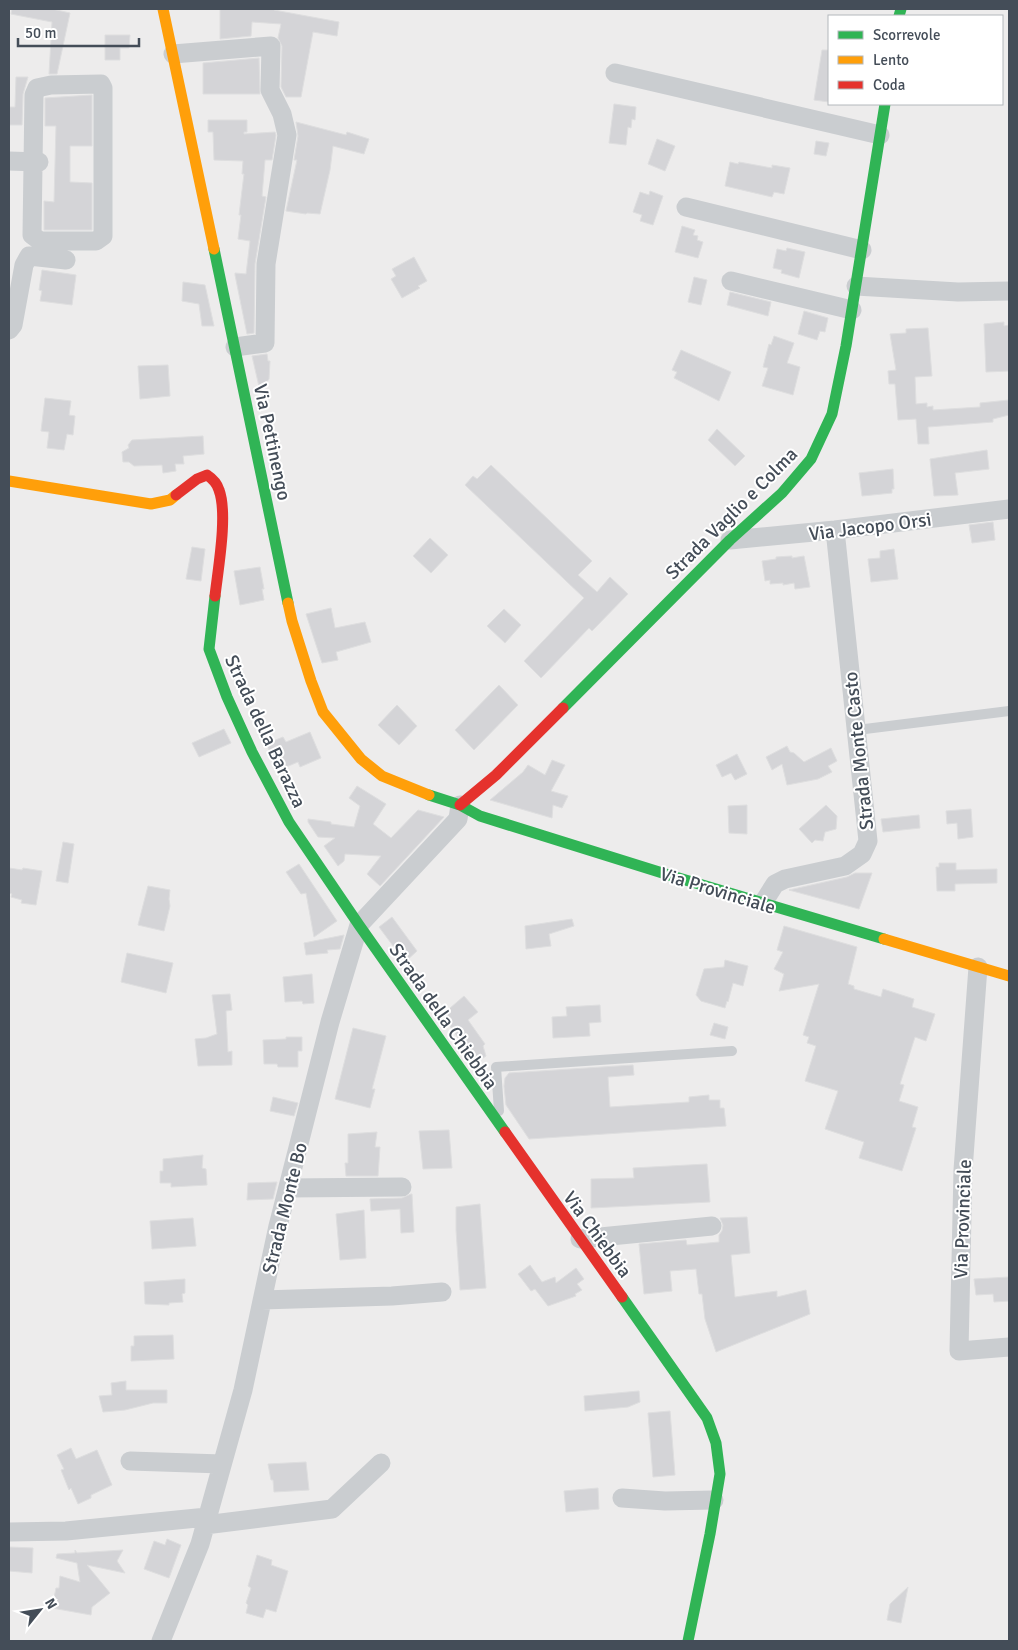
<svg xmlns="http://www.w3.org/2000/svg" width="1018" height="1650" font-family="Signika,sans-serif">
  <rect width="100%" height="100%" fill="#edecec"/>
  <!-- building -->
  <path fill="#d4d4d7" stroke="#dededf" d="M 12,9 L 52,9 L 70,13 L 57,74 L 49,74 L 52,22 L 11,14 Z
    M 220,9 L 274,9 L 274,10 L 339,22 L 337,36 L 313,32 L 301,97 L 286,97 L 281,87 L 282,46 L 278,38 L 281,24 L 252,22 L 251,36 L 220,39 Z
    M 105,35 L 130,35 L 129,48 L 120,48 L 120,60 L 105,60 Z
    M 822,50 L 829,50 L 829,102 L 814,100 Z
    M 259,58 L 260,94 L 203,94 L 203,63 Z
    M 16,77 L 28,77 L 23,94 L 22,125 L 9,125 L 9,107 L 15,107 Z
    M 92,95 L 92,146 L 70,146 L 70,182 L 92,183 L 92,230 L 44,230 L 44,201 L 54,202 L 56,126 L 45,126 L 45,98 Z
    M 614,104 L 636,107 L 635,120 L 632,119 L 631,128 L 628,127 L 626,145 L 609,143 Z
    M 208,120 L 247,120 L 247,132 L 244,132 L 244,134 L 275,132 L 276,135 L 272,160 L 265,160 L 262,196 L 266,197 L 255,264 L 254,333 L 247,334 L 235,275 L 235,273 L 246,274 L 250,241 L 238,239 L 241,215 L 239,215 L 244,174 L 242,174 L 243,161 L 214,160 L 213,132 L 208,132 Z
    M 296,122 L 346,135 L 347,132 L 369,139 L 364,154 L 333,146 L 330,170 L 320,214 L 307,213 L 306,214 L 286,211 L 297,160 L 294,160 L 298,136 Z
    M 657,139 L 675,146 L 665,171 L 648,164 Z
    M 816,141 L 829,143 L 826,156 L 814,154 Z
    M 730,162 L 738,164 L 739,162 L 772,168 L 772,165 L 790,168 L 784,194 L 774,192 L 772,197 L 725,186 Z
    M 650,191 L 663,196 L 653,225 L 640,221 L 642,215 L 633,212 L 640,192 L 649,195 Z
    M 682,226 L 695,230 L 693,235 L 698,236 L 697,240 L 703,242 L 698,258 L 675,252 Z
    M 787,248 L 805,252 L 799,278 L 781,273 L 782,270 L 773,268 L 777,249 L 786,251 Z
    M 414,257 L 427,281 L 418,286 L 420,288 L 402,298 L 391,279 L 396,276 L 392,269 Z
    M 42,270 L 76,275 L 72,305 L 40,301 L 42,291 L 39,290 Z
    M 694,277 L 707,280 L 701,305 L 688,302 Z
    M 183,282 L 205,285 L 214,326 L 202,326 L 199,304 L 182,301 Z
    M 730,292 L 771,302 L 768,316 L 727,305 Z
    M 804,311 L 828,318 L 825,332 L 820,331 L 817,340 L 798,334 Z
    M 1004,322 L 1004,326 L 1009,325 L 1009,371 L 986,372 L 984,324 Z
    M 928,328 L 932,376 L 915,377 L 916,404 L 927,403 L 927,407 L 933,406 L 933,410 L 980,407 L 980,403 L 1009,400 L 1009,415 L 993,419 L 993,422 L 928,427 L 929,444 L 918,444 L 916,419 L 898,420 L 895,384 L 889,384 L 888,371 L 896,370 L 890,334 L 906,333 L 906,329 Z
    M 774,336 L 794,343 L 787,363 L 800,367 L 793,395 L 762,386 L 768,368 L 763,367 L 769,344 L 771,345 Z
    M 681,350 L 731,372 L 719,401 L 674,378 L 677,372 L 672,370 Z
    M 267,354 L 268,361 L 270,361 L 269,379 L 260,391 L 252,356 Z
    M 168,365 L 170,396 L 140,399 L 138,366 Z
    M 45,398 L 71,401 L 69,415 L 75,416 L 73,435 L 67,434 L 64,450 L 47,448 L 49,432 L 41,431 Z
    M 717,429 L 745,456 L 735,466 L 708,440 Z
    M 203,436 L 204,454 L 183,456 L 184,464 L 175,464 L 176,471 L 163,473 L 162,465 L 134,466 L 129,462 L 123,462 L 122,452 L 129,448 L 128,445 L 132,440 Z
    M 987,450 L 989,469 L 955,473 L 958,495 L 934,496 L 930,459 Z
    M 491,465 L 592,561 L 578,575 L 597,592 L 610,577 L 628,594 L 592,631 L 589,628 L 541,678 L 524,661 L 584,598 L 465,485 L 473,476 L 477,479 Z
    M 893,469 L 894,489 L 892,489 L 892,493 L 862,496 L 859,473 Z
    M 993,522 L 995,540 L 972,543 L 969,525 Z
    M 430,538 L 448,555 L 431,573 L 413,556 Z
    M 192,547 L 205,549 L 201,581 L 186,579 Z
    M 894,549 L 898,579 L 871,582 L 868,559 L 880,558 L 880,551 Z
    M 792,556 L 792,558 L 804,556 L 810,587 L 795,589 L 794,583 L 783,585 L 783,583 L 770,584 L 770,580 L 765,581 L 762,561 L 776,559 L 776,557 Z
    M 260,567 L 264,589 L 262,589 L 264,600 L 240,605 L 234,571 Z
    M 331,608 L 335,628 L 365,622 L 371,642 L 336,652 L 338,660 L 322,663 L 306,614 Z
    M 504,609 L 521,625 L 505,643 L 487,626 Z
    M 499,685 L 518,705 L 474,750 L 455,730 Z
    M 397,705 L 417,726 L 399,745 L 378,725 Z
    M 224,729 L 231,743 L 199,757 L 192,743 Z
    M 310,732 L 321,758 L 300,767 L 298,762 L 279,770 L 266,744 L 283,737 L 286,742 Z
    M 787,746 L 790,752 L 794,753 L 804,762 L 831,748 L 837,761 L 828,766 L 832,772 L 818,779 L 787,785 L 782,764 L 772,770 L 766,757 Z
    M 737,754 L 747,774 L 735,780 L 731,773 L 722,777 L 716,765 Z
    M 552,760 L 565,765 L 551,791 L 568,796 L 562,808 L 553,805 L 552,818 L 490,800 L 523,772 L 528,765 L 545,775 Z
    M 357,786 L 386,804 L 373,824 L 391,838 L 418,810 L 444,817 L 380,886 L 367,874 L 381,856 L 345,854 L 344,861 L 338,866 L 324,846 L 335,838 L 318,837 L 308,822 L 308,819 L 331,822 L 331,824 L 354,827 L 360,806 L 349,798 Z
    M 747,805 L 747,834 L 729,833 L 728,806 Z
    M 826,805 L 837,816 L 836,829 L 825,832 L 823,841 L 815,840 L 812,843 L 799,829 Z
    M 971,809 L 973,837 L 958,839 L 957,823 L 947,824 L 946,811 Z
    M 919,815 L 920,828 L 883,832 L 881,819 Z
    M 63,842 L 74,844 L 68,883 L 56,881 Z
    M 939,863 L 956,863 L 956,870 L 997,869 L 997,883 L 955,884 L 955,891 L 937,891 L 936,867 L 939,867 Z
    M 299,864 L 337,921 L 314,937 L 306,893 L 301,894 L 286,872 Z
    M 9,868 L 22,870 L 23,868 L 42,871 L 36,905 L 21,903 L 22,900 L 11,897 L 12,894 L 9,893 Z
    M 855,873 L 872,873 L 859,909 L 789,890 L 847,877 Z
    M 148,886 L 170,890 L 169,899 L 170,906 L 164,931 L 138,925 Z
    M 392,917 L 417,951 L 405,962 L 379,927 Z
    M 572,919 L 574,926 L 549,934 L 551,946 L 526,949 L 525,926 Z
    M 784,926 L 857,947 L 848,984 L 854,986 L 854,989 L 881,997 L 883,989 L 914,999 L 912,1007 L 935,1014 L 926,1041 L 915,1037 L 900,1084 L 904,1085 L 899,1101 L 918,1107 L 912,1127 L 916,1128 L 902,1171 L 859,1158 L 864,1142 L 825,1129 L 838,1091 L 805,1081 L 816,1046 L 807,1043 L 809,1037 L 803,1035 L 819,984 L 779,991 L 784,974 L 774,969 L 783,952 L 777,950 Z
    M 344,935 L 340,949 L 327,950 L 328,953 L 306,955 L 304,943 Z
    M 127,953 L 173,963 L 166,993 L 121,982 Z
    M 725,960 L 748,966 L 743,986 L 733,983 L 728,1002 L 727,1001 L 725,1008 L 701,1001 L 696,995 L 704,969 L 724,967 Z
    M 312,974 L 314,1003 L 303,1004 L 302,1001 L 285,1002 L 283,977 Z
    M 230,994 L 232,1010 L 226,1011 L 228,1052 L 232,1051 L 232,1065 L 198,1066 L 195,1039 L 206,1038 L 217,1034 L 212,995 Z
    M 464,996 L 478,1012 L 468,1020 L 485,1044 L 483,1046 L 486,1056 L 476,1063 L 442,1015 Z
    M 600,1005 L 601,1022 L 589,1023 L 590,1036 L 553,1038 L 552,1017 L 567,1016 L 566,1007 Z
    M 714,1023 L 728,1027 L 725,1039 L 710,1035 Z
    M 353,1028 L 386,1036 L 372,1089 L 375,1089 L 370,1108 L 335,1099 Z
    M 286,1037 L 302,1037 L 302,1051 L 298,1051 L 298,1067 L 278,1067 L 277,1064 L 264,1064 L 263,1040 L 286,1039 Z
    M 633,1065 L 634,1075 L 608,1077 L 610,1107 L 689,1102 L 689,1097 L 709,1095 L 709,1100 L 720,1100 L 720,1108 L 724,1108 L 726,1126 L 529,1139 L 506,1105 L 504,1086 L 505,1078 L 509,1073 Z
    M 273,1097 L 298,1103 L 294,1116 L 270,1111 Z
    M 449,1130 L 452,1168 L 423,1169 L 419,1131 Z
    M 377,1132 L 375,1147 L 380,1147 L 378,1176 L 346,1176 L 345,1163 L 348,1163 L 348,1134 Z
    M 203,1155 L 202,1168 L 206,1169 L 207,1185 L 171,1187 L 171,1183 L 160,1183 L 160,1171 L 163,1171 L 163,1159 Z
    M 707,1164 L 710,1202 L 591,1208 L 591,1179 L 634,1178 L 633,1168 Z
    M 277,1182 L 273,1199 L 247,1200 L 248,1183 Z
    M 411,1194 L 412,1194 L 414,1232 L 401,1233 L 400,1209 L 371,1211 L 370,1199 L 402,1198 Z
    M 480,1204 L 486,1288 L 460,1290 L 456,1230 L 456,1207 Z
    M 364,1210 L 366,1258 L 340,1260 L 336,1214 Z
    M 747,1217 L 750,1253 L 731,1255 L 735,1297 L 777,1291 L 777,1297 L 806,1290 L 810,1314 L 716,1352 L 705,1319 L 702,1294 L 699,1294 L 696,1269 L 670,1271 L 672,1291 L 644,1294 L 639,1244 L 686,1240 L 687,1245 L 719,1242 L 719,1235 L 722,1231 L 723,1225 L 720,1218 Z
    M 193,1218 L 196,1246 L 152,1249 L 150,1221 Z
    M 530,1265 L 542,1282 L 555,1277 L 556,1283 L 576,1268 L 584,1279 L 577,1284 L 582,1290 L 575,1294 L 576,1296 L 548,1306 L 535,1289 L 531,1291 L 518,1274 Z
    M 1009,1277 L 1009,1301 L 994,1302 L 993,1294 L 976,1295 L 974,1279 Z
    M 185,1279 L 185,1293 L 182,1294 L 183,1302 L 169,1303 L 169,1305 L 145,1304 L 144,1282 Z
    M 173,1335 L 174,1359 L 131,1361 L 131,1346 L 134,1346 L 134,1336 Z
    M 126,1381 L 126,1390 L 167,1390 L 167,1403 L 153,1403 L 125,1410 L 103,1412 L 99,1396 L 112,1395 L 111,1383 Z
    M 639,1391 L 640,1402 L 628,1407 L 585,1411 L 584,1396 Z
    M 670,1411 L 675,1475 L 653,1477 L 648,1413 Z
    M 71,1448 L 76,1459 L 97,1450 L 112,1485 L 91,1495 L 91,1498 L 78,1504 L 71,1488 L 69,1490 L 61,1470 L 64,1469 L 57,1455 Z
    M 306,1462 L 309,1490 L 274,1492 L 273,1480 L 271,1480 L 268,1464 Z
    M 598,1488 L 599,1509 L 566,1512 L 564,1491 Z
    M 167,1539 L 181,1545 L 169,1578 L 144,1569 L 154,1541 L 165,1545 Z
    M 9,1547 L 33,1548 L 32,1573 L 9,1571 Z
    M 75,1550 L 77,1553 L 123,1550 L 117,1561 L 125,1573 L 87,1565 L 110,1593 L 92,1607 L 91,1615 L 52,1608 L 56,1588 L 59,1588 L 60,1576 L 80,1582 L 77,1563 L 56,1558 L 57,1554 L 75,1553 Z
    M 257,1555 L 272,1560 L 271,1565 L 288,1571 L 276,1612 L 266,1609 L 263,1618 L 246,1613 L 248,1605 L 246,1603 L 251,1588 L 248,1586 Z
    M 908,1587 L 901,1623 L 887,1620 L 890,1604 Z"/>
  <g fill="none" stroke-linecap="round" stroke-linejoin="round">
    <!-- lane -->
    <path stroke="#cacdd0" stroke-width="10" d="M 857,730 L 1009,711
      M 499,1111 L 496,1067 L 732,1051"/>
    <!-- street -->
    <path stroke="#cacdd0" stroke-width="19" d="M 173,54 L 271,46 L 270,90 L 282,114 L 287,135 L 266,264 L 265,343 L 235,347
      M 615,73 L 880,135
      M 101,84 L 103,88 L 103,236 L 96,241 L 40,241 L 32,235 L 34,95 L 37,88 L 51,85 Z
      M 9,161 L 39,162
      M 686,207 L 862,250
      M 731,281 L 852,310
      M 856,286 L 958,292 L 1009,291
      M 9,330 L 13,325 L 24,265 L 29,256 L 66,260
      M 730,540 L 835,530 L 1009,509
      M 763,903 L 775,884 L 785,879 L 845,866 L 862,854 L 868,841 L 835,530
      M 978,967 L 963,1170 L 959,1351 L 1009,1347
      M 288,1188 L 402,1187
      M 580,1239 L 712,1226
      M 262,1300 L 392,1296 L 442,1292
      M 130,1461 L 222,1464
      M 622,1498 L 665,1501 L 714,1500
      M 205,1525 L 332,1509 L 381,1463
      M 9,1532 L 66,1531 L 207,1517
      M 161,1641 L 200,1544 L 243,1390 L 278,1226 L 330,1022 L 359,925 L 458,819 L 460,805"/>
    <!-- fast -->
    <path stroke="#30b455" stroke-width="11" d="M 899,16 L 901,9
      M 214,249 L 288,603
      M 215,596 L 209,649 L 227,697 L 252,752 L 289,822 L 359,925 L 505,1132
      M 563,708 L 730,540 L 782,493 L 811,459 L 832,414 L 846,346 L 885,104
      M 429,795 L 460,805 L 480,816 L 672,876 L 884,939
      M 622,1297 L 707,1418 L 716,1443 L 720,1474 L 710,1534 L 688,1641"/>
    <!-- slow -->
    <path stroke="#ff9f0a" stroke-width="11" d="M 163,9 L 214,249
      M 9,481 L 151,504 L 170,500 L 176,495
      M 288,603 L 292,621 L 311,681 L 323,712 L 361,759 L 382,776 L 429,795
      M 884,939 L 1009,976"/>
    <!-- jam -->
    <path stroke="#e5322d" stroke-width="11" d="M 176,495 L 197,479 L 207,475 C 213,479 217,483 219,490 C 228,514 218,569 215,596
      M 460,805 L 496,775 L 563,708
      M 505,1132 L 622,1297"/>
  </g>
  <g text-anchor="middle" stroke-width="4" stroke-linejoin="round" paint-order="stroke">
    <!-- street labels -->
    <g font-size="19" fill="#444d58" stroke="#fff">
      <text transform="translate(273 442) rotate(78)" y="7">Via Pettinengo</text>
      <text transform="translate(731 513) rotate(-45)" y="7">Strada Vaglio e Colma</text>
      <text transform="translate(870 526) rotate(-7)" y="7">Via Jacopo Orsi</text>
      <text transform="translate(266 731) rotate(65)" y="7">Strada della Barazza</text>
      <text transform="translate(858 751) rotate(-96)" y="7">Strada Monte Casto</text>
      <text transform="translate(718 890) rotate(17)" y="7">Via Provinciale</text>
      <text transform="translate(444 1016) rotate(55)" y="7">Strada della Chiebbia</text>
      <text transform="translate(284 1208) rotate(-76)" y="7">Strada Monte Bo</text>
      <text transform="translate(962 1219) rotate(-88)" y="7">Via Provinciale</text>
      <text transform="translate(598 1234) rotate(54)" y="7">Via Chiebbia</text>
    </g>
  </g>
  <!-- border -->
  <rect width="1018" height="1650" fill="none" stroke="#444d58" stroke-width="20"/>
  <!-- legend -->
  <rect x="828" y="15" width="175" height="90" fill="#ffffff" stroke="#b4b8bc"/>
  <rect x="838" y="31" width="25" height="8" fill="#30b455" stroke="#b4b8bc"/>
  <text x="873" y="40" font-size="15" fill="#444d58">Scorrevole</text>
  <rect x="838" y="56" width="25" height="8" fill="#ff9f0a" stroke="#b4b8bc"/>
  <text x="873" y="65" font-size="15" fill="#444d58">Lento</text>
  <rect x="838" y="81" width="25" height="8" fill="#e5322d" stroke="#b4b8bc"/>
  <text x="873" y="90" font-size="15" fill="#444d58">Coda</text>
  <!-- north arrow -->
  <g transform="translate(40 1610) rotate(60)" stroke="#ffffff" stroke-width="4" paint-order="stroke">
  <path d="M0-4L9 19L0 12L-9 19Z" fill="#444d58"/>
  <text y="-8" font-size="14" font-weight="bold" text-anchor="middle" fill="#444d58">N</text>
  </g>
  <!-- scale -->
  <path d="M18 38v8h121v-8" fill="none" stroke="#444d58" stroke-width="2.5"/>
  <text x="25" y="38" font-size="15" fill="#444d58" stroke="#ffffff" stroke-width="4" paint-order="stroke">50 m</text>
</svg>
